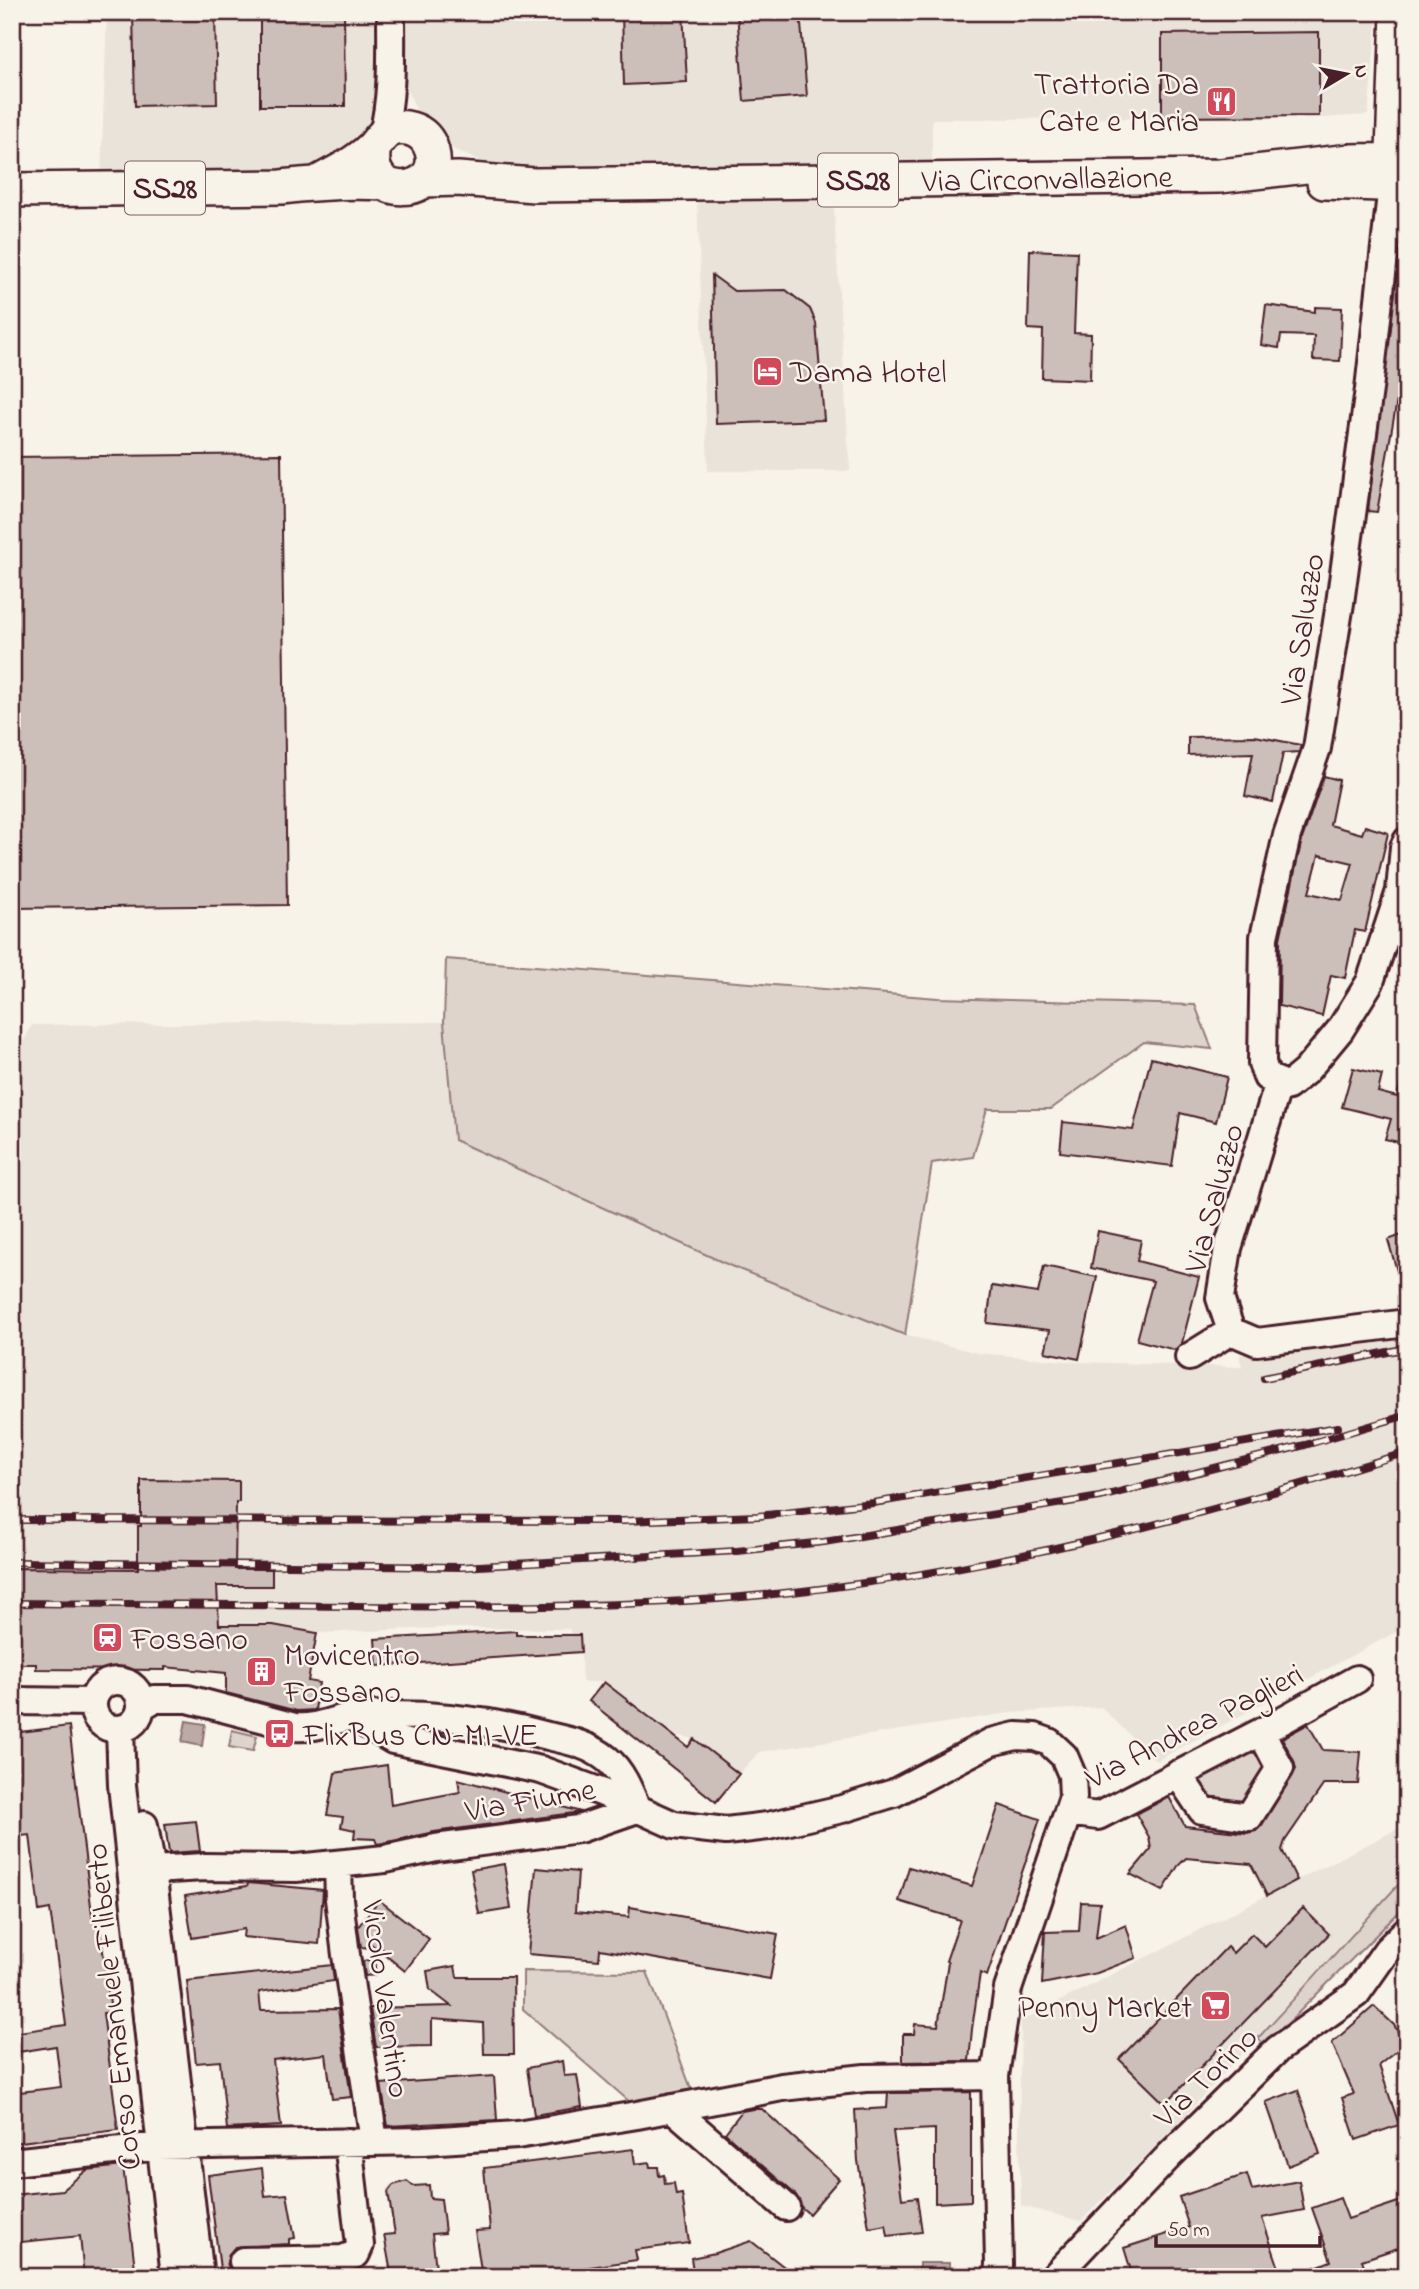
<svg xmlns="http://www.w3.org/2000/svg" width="1419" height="2289" font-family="'Indie Flower',sans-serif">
  <rect width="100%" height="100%" fill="#f7f3e8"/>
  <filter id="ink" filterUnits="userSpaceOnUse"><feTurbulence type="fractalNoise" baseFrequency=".0143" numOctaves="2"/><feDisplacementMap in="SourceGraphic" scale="14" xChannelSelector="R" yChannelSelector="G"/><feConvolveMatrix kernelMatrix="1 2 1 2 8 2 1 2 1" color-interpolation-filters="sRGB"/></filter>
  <g filter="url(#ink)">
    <!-- built -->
    <path fill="#eae3da" d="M 107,12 L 374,12 L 376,120 L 341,156 L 317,169 L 248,176 L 101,178 Z
      M 402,12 L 1378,12 L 1368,115 L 1321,118 L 932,119 L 932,164 L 611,169 L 496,168 L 455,150 L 424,127 L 403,80 Z
      M 833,195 L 850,471 L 708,471 L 697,200 Z
      M 444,1022 L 455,1140 L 731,1266 L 905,1335 L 978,1353 L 1077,1362 L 1242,1367 L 1239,1355 L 1382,1342 L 1407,1337 L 1407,1626 L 1156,1761 L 1101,1707 L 1009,1713 L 759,1752 L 739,1774 L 694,1739 L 671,1734 L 604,1682 L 582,1682 L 580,1636 L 571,1636 L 570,1629 L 440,1628 L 317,1633 L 273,1625 L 199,1625 L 198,1670 L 36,1669 L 36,1664 L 12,1664 L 12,1046 L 21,1046 L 32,1025 Z
      M 1407,1824 L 1407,1874 L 1170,2132 L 1081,2221 L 1021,2206 L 1019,2135 L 1021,2021 Z
      M 12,1926 L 25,2019 L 12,2020 Z"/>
    <!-- green -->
    <path fill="#ded4cc" stroke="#947a7c" stroke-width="2" d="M 446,959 L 938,998 L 1195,1005 L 1212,1049 L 1144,1042 L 1051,1109 L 987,1109 L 973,1157 L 932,1163 L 905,1335 L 731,1266 L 454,1140 L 444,1022 Z
      M 232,1730 L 257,1736 L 253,1751 L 229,1747 Z
      M 1260,1744 L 1270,1766 C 1252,1800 1247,1807 1207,1800 L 1193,1778 Z
      M 1407,1875 L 1407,1904 L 1265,2046 L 1258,2038 Z
      M 523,1971 L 647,1972 L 692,2091 L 631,2103 L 523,2009 Z"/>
    <!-- water -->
    <path fill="#bcaaa7" stroke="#8e7275" stroke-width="2" d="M 186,1721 L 205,1724 L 202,1746 L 182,1742 Z
      M 919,2263 L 949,2263 L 949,2277 L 919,2277 Z"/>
    <!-- building -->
    <path fill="#ccbfb9" stroke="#4a1f2b" stroke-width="2" fill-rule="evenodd" d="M 133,12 L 215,12 L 217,104 L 135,106 Z
      M 260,12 L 344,12 L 345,106 L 260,106 Z
      M 622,12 L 683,12 L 687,82 L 624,85 Z
      M 737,12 L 800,12 L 807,96 L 744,101 Z
      M 1319,32 L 1319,116 L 1162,117 L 1162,34 Z
      M 1401,242 L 1407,242 L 1407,391 L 1399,389 L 1377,512 L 1368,511 Z
      M 1030,250 L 1077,252 L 1074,333 L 1091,334 L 1090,380 L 1042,378 L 1043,330 L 1028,329 Z
      M 712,275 L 734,291 L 786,290 L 810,309 L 816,323 L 824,420 L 716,424 Z
      M 1266,305 L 1315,312 L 1315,307 L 1342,308 L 1340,361 L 1313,360 L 1314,336 L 1281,335 L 1279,348 L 1261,345 Z
      M 281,454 L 287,905 L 12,908 L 12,457 Z
      M 1255,736 L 1301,745 L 1299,752 L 1283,753 L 1273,802 L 1245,796 L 1253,753 L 1188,755 L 1188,737 Z
      M 1324,776 L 1339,780 L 1330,825 L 1362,834 L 1365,826 L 1388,833 L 1365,932 L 1355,930 L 1345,978 L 1331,975 L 1322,1016 L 1279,1006 L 1280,939 L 1302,839 ZM 1319,855 L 1353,863 L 1342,900 L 1309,893 Z
      M 1151,1058 L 1227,1077 L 1216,1122 L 1180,1113 L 1172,1166 L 1060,1152 L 1063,1122 L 1133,1130 Z
      M 1353,1068 L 1382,1075 L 1378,1092 L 1397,1097 L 1401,1081 L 1407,1082 L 1407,1144 L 1385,1139 L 1391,1119 L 1342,1107 Z
      M 1098,1231 L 1141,1240 L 1137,1261 L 1199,1277 L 1182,1343 L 1175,1350 L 1137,1340 L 1153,1281 L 1091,1268 Z
      M 1407,1233 L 1407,1287 L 1402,1288 L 1388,1240 Z
      M 1044,1266 L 1097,1277 L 1079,1359 L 1045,1352 L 1050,1330 L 987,1323 L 992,1286 L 1038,1293 Z
      M 141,1480 L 239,1481 L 239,1502 L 236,1502 L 235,1569 L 272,1569 L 272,1586 L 217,1586 L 219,1625 L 273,1625 L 317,1633 L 308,1681 L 319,1683 L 315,1710 L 297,1711 L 226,1693 L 226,1673 L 165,1667 L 165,1670 L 36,1669 L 36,1664 L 12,1664 L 12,1568 L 138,1569 L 138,1526 L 141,1526 Z
      M 516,1631 L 516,1635 L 580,1635 L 581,1652 L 377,1666 L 375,1639 Z
      M 604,1682 L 688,1747 L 694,1739 L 739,1774 L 716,1802 L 589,1701 Z
      M 1308,1724 L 1323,1750 L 1361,1752 L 1358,1784 L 1324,1784 L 1285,1841 L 1282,1850 L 1297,1880 L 1267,1896 L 1251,1864 L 1186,1858 L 1178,1866 L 1163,1891 L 1130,1874 L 1151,1849 L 1149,1837 L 1136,1814 L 1169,1797 L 1185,1826 L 1247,1833 L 1256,1831 L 1262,1825 L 1296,1769 L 1294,1761 L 1282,1738 Z
      M 69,1726 L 93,1922 L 99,1921 L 111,2012 L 103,2013 L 118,2130 L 12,2143 L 12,2093 L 61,2087 L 56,2046 L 12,2053 L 12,2033 L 66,2025 L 50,1909 L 39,1911 L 30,1835 L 12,1837 L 12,1733 Z
      M 387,1765 L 391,1805 L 460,1792 L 458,1779 L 581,1812 L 434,1832 L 383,1843 L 377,1844 L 375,1839 L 354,1838 L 355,1830 L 341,1827 L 343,1817 L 327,1815 L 335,1773 Z
      M 999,1805 L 1040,1819 L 987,1976 L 980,1973 L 972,2029 L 969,2061 L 903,2062 L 903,2034 L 914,2034 L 915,2024 L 938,2026 L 948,1962 L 946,1961 L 960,1920 L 899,1901 L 909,1867 L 972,1886 Z
      M 196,1821 L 200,1851 L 169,1853 L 165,1824 Z
      M 504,1864 L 511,1909 L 479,1914 L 471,1870 Z
      M 536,1868 L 578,1872 L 575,1912 L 629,1917 L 630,1907 L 778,1934 L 770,1979 L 600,1949 L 599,1960 L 528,1954 Z
      M 248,1883 L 323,1890 L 319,1944 L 243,1937 L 244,1929 L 192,1938 L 185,1896 L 247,1886 Z
      M 379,1900 L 429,1939 L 405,1971 L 383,1953 L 383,1949 L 377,1949 L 371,1944 L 371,1948 L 361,1947 L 358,1927 Z
      M 1081,1902 L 1100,1903 L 1096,1938 L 1126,1925 L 1136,1958 L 1097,1973 L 1042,1984 L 1045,1932 L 1079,1931 Z
      M 1303,1908 L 1329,1934 L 1165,2104 L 1119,2059 L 1227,1947 L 1233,1953 L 1252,1934 L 1265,1947 Z
      M 374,1959 L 376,1975 L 365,1976 L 363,1961 Z
      M 332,1965 L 334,1981 L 259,1992 L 261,2010 L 338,2009 L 351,2097 L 332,2099 L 326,2054 L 273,2060 L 281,2126 L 227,2129 L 220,2061 L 196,2063 L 187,1981 Z
      M 455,1966 L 457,1977 L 513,1977 L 514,2054 L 484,2054 L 483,2023 L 432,2019 L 432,2046 L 376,2047 L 370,2008 L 451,2006 L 430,1990 L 427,1971 Z
      M 1374,2006 L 1394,2025 L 1405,2044 L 1379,2065 L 1399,2125 L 1356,2140 L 1342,2098 L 1354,2094 L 1332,2043 Z
      M 562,2061 L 564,2076 L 577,2075 L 582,2107 L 534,2115 L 527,2068 Z
      M 494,2076 L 497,2120 L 388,2126 L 381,2084 Z
      M 1298,2090 L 1320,2154 L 1288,2166 L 1266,2102 Z
      M 971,2092 L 971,2201 L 935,2203 L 935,2129 L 893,2131 L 902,2199 L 917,2197 L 922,2232 L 888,2236 L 886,2225 L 869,2228 L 858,2161 L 855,2110 L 887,2108 L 888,2093 Z
      M 753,2109 L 762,2109 L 839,2179 L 809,2214 L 801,2207 L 796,2195 L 725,2133 L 742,2111 Z
      M 633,2149 L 635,2164 L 649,2162 L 650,2167 L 658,2167 L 659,2176 L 664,2175 L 665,2184 L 674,2183 L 676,2195 L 682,2194 L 689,2243 L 635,2250 L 637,2260 L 524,2277 L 482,2277 L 475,2231 L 490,2230 L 484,2168 Z
      M 123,2166 L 136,2277 L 84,2277 L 80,2236 L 12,2243 L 12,2195 L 62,2190 L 87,2170 Z
      M 262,2168 L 265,2196 L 287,2194 L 295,2238 L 289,2239 L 289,2244 L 235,2247 L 229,2254 L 227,2262 L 229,2269 L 235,2274 L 243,2277 L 221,2277 L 208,2175 Z
      M 1247,2174 L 1252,2190 L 1299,2181 L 1304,2210 L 1262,2218 L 1282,2277 L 1133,2277 L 1124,2248 L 1189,2227 L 1179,2197 Z
      M 407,2181 L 413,2186 L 429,2185 L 430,2198 L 441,2199 L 445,2233 L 432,2234 L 436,2268 L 391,2273 L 384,2235 L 395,2234 L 388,2192 L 393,2185 Z
      M 1340,2198 L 1348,2219 L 1407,2199 L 1407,2245 L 1362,2260 L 1368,2277 L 1295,2277 L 1295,2275 L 1331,2261 L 1312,2208 Z
      M 751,2241 L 797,2277 L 694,2277 L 691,2258 L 715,2253 Z"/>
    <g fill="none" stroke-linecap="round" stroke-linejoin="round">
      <defs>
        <path id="minor" d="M 383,134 C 393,94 391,54 391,12
          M 1392,185 L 1369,389 L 1340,603 L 1317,748 L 1287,835 L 1264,937 L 1262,1063 L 1267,1077 L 1288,1086 L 1306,1071 L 1340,1030 L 1370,982 L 1400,891 L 1404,847 L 1407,841
          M 1279,1082 L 1228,1248 L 1220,1298 L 1231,1331 L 1257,1342 L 1407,1323
          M 1189,1357 L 1231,1331
          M93 1705a24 24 0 1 1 48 0a24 24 0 1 1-48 0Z
          M 12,1701 L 93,1702
          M 142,1706 L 154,1699 L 188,1699 L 295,1727 C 319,1729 335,1718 357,1716 C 423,1712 485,1719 548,1736 C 570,1741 590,1745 607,1759 C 622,1771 630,1792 637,1809
          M 353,1716 L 393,1740 L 541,1770 L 601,1792 L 674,1825 L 726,1831 L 768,1826 L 842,1809 L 894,1793 L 991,1742 L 1016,1736 L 1035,1737 L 1049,1742 L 1064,1756 L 1072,1775 L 1073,1797 L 1008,1989 L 995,2076 L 999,2264 L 998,2277
          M 120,1730 L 122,1785 L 175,2277
          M 1178,1774 L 1202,1810 L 1249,1817 L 1280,1768 L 1261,1732
          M 1068,1812 L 1098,1816 L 1261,1732 L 1357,1679
          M 144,1825 L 152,1870 L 200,2277
          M 338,1865 L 339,1899 L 346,1955 L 374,2141
          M 133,1877 L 152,1870 L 204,1867 L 296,1868 L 385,1859 L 436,1848 L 579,1829 L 637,1809
          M 672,2108 L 786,2207
          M 12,2162 L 159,2146 L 424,2141 L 517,2135 L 637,2115 L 782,2087 L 865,2078 L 995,2076
          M 243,2261 L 343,2259 L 356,2254 L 360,2245 L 348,2142
          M 1054,2277 L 1170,2155 L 1278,2049 L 1356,1994 L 1387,1950 L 1407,1930"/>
        <path id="major" d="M 1392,179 L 1398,12
          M 424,180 L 458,179 L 534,185 L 1220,176 L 1350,161 L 1407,160
          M 321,181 C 338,172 356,163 371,149 C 378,143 380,135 390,130 C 396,127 404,127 411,129 C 422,132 429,140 432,151 C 444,197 362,204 374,147
          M 1324,182 L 1407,185
          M 12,190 L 281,187 C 316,183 350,181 385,183"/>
      </defs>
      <!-- minor casing -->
      <use href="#minor" stroke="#4a1f2b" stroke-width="32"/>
      <!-- major casing -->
      <use href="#major" stroke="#4a1f2b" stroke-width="38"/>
      <!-- minor -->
      <use href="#minor" stroke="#f7f3e8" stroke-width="26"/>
      <!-- major -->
      <use href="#major" stroke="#f7f3e8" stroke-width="33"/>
      <defs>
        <path id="rail" d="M 1264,1378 L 1407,1348
          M 12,1520 L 623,1521 L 758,1516 L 873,1503 L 1338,1427
          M 12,1562 L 462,1567 L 737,1551 L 824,1542 L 1100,1497 L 1305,1445 L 1407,1415
          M 12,1603 C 126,1604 239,1605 353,1606 C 490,1607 627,1608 764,1595 C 983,1574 1197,1518 1407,1452"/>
      </defs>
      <!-- rail casing -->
      <use href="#rail" stroke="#4a1f2b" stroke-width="8"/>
      <!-- rail -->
      <use href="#rail" stroke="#f7f3e8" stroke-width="5" stroke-dasharray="16" stroke-linecap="butt"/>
    </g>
  </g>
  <!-- icons -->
  <defs>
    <symbol id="restaurant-square" viewBox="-11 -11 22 22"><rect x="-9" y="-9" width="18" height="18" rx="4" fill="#d1495b" stroke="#f7f3e8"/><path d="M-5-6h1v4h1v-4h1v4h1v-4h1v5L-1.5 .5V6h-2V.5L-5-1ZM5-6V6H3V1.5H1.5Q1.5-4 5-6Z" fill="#fff"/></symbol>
    <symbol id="hotel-square" viewBox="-11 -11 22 22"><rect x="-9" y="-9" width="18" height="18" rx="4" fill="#d1495b" stroke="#f7f3e8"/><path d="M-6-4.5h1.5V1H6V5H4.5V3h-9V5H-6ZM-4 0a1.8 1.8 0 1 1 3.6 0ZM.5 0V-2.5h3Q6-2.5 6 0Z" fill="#fff"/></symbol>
    <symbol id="station-square" viewBox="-11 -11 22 22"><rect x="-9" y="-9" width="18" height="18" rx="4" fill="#d1495b" stroke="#f7f3e8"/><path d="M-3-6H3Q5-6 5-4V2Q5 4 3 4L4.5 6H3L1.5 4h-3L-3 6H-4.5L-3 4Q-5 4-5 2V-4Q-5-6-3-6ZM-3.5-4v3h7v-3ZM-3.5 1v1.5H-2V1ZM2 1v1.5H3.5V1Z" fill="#fff"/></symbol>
    <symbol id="building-square" viewBox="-11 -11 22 22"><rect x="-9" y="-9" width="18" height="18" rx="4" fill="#d1495b" stroke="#f7f3e8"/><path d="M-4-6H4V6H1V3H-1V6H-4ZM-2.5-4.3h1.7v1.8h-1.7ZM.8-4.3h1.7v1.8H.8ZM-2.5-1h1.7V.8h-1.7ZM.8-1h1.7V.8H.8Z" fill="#fff"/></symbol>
    <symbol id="bus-square" viewBox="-11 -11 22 22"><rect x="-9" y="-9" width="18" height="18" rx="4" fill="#d1495b" stroke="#f7f3e8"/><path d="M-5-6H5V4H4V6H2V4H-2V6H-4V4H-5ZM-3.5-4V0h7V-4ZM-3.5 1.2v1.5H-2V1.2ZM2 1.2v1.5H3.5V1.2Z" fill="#fff"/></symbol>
    <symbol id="supermarket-square" viewBox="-11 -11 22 22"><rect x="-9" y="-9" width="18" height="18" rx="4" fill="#d1495b" stroke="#f7f3e8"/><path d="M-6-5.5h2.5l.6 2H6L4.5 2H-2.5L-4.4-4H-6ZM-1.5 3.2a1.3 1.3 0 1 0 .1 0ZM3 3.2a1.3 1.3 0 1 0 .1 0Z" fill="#fff"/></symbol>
  </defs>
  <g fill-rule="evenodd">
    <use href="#restaurant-square" x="1204" y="84" width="35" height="35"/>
    <use href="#hotel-square" x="750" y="354" width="35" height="35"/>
    <use href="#station-square" x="90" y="1620" width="35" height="35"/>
    <use href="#building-square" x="244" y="1654" width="35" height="35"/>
    <use href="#bus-square" x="262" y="1716" width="35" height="35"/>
    <use href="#supermarket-square" x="1198" y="1988" width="35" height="35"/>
  </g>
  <g text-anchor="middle" stroke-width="5" stroke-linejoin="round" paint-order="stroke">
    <!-- shield labels -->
    <g fill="#f7f3e8" stroke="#7e5f64" stroke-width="2">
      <rect x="818" y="153.5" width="80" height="53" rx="5"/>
      <rect x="125" y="161.5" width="80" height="53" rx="5"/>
    </g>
    <g font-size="30" font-weight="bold" fill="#4a1f2b">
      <text x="858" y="190">SS28</text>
      <text x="165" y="198">SS28</text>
    </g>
    <!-- poi labels -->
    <g font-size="32" fill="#4a1f2b" stroke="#f7f3e8" text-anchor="start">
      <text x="1199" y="94" text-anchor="end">Trattoria Da<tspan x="1199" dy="37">Cate e Maria</tspan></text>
      <text x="790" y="382">Dama Hotel</text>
      <text x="131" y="1649">Fossano</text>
      <text x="284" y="1665">Movicentro<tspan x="284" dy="37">Fossano</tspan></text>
      <text x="303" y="1745">FlixBus CN-MI-VE</text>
      <text x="1192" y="2017" text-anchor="end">Penny Market</text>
    </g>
    <!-- street labels -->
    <g font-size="32" fill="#4a1f2b" stroke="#f7f3e8">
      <text transform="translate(1047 178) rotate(-1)" y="11">Via Circonvallazione</text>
      <text transform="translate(1301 629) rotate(-81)" y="11">Via Saluzzo</text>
      <text transform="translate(1213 1198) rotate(-75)" y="11">Via Saluzzo</text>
      <text transform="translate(1194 1725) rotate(-27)" y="11">Via Andrea Paglieri</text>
      <text transform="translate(530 1799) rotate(-10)" y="11">Via Fiume</text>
      <text transform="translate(387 1999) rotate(82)" y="11">Vicolo Valentino</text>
      <text transform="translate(112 2007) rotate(-96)" y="11">Corso Emanuele Filiberto</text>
      <text transform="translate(1205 2076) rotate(-44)" y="11">Via Torino</text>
    </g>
  </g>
  <!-- margin -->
  <rect width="1419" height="2289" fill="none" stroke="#f7f3e8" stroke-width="42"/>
  <rect x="21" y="21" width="1377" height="2247" fill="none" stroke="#4a1f2b" stroke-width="2.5" filter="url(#ink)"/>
  <!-- north arrow -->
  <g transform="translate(1346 74) rotate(80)" stroke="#f7f3e8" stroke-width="5" paint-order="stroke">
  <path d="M0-5L12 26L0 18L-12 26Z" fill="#4a1f2b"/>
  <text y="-10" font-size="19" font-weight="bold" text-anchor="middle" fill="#4a1f2b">N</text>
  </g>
  <!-- scale -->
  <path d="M1156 2236v10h164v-10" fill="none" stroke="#4a1f2b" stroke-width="3.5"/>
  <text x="1167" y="2236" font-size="21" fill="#4a1f2b" stroke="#f7f3e8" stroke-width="5" paint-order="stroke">50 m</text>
</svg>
